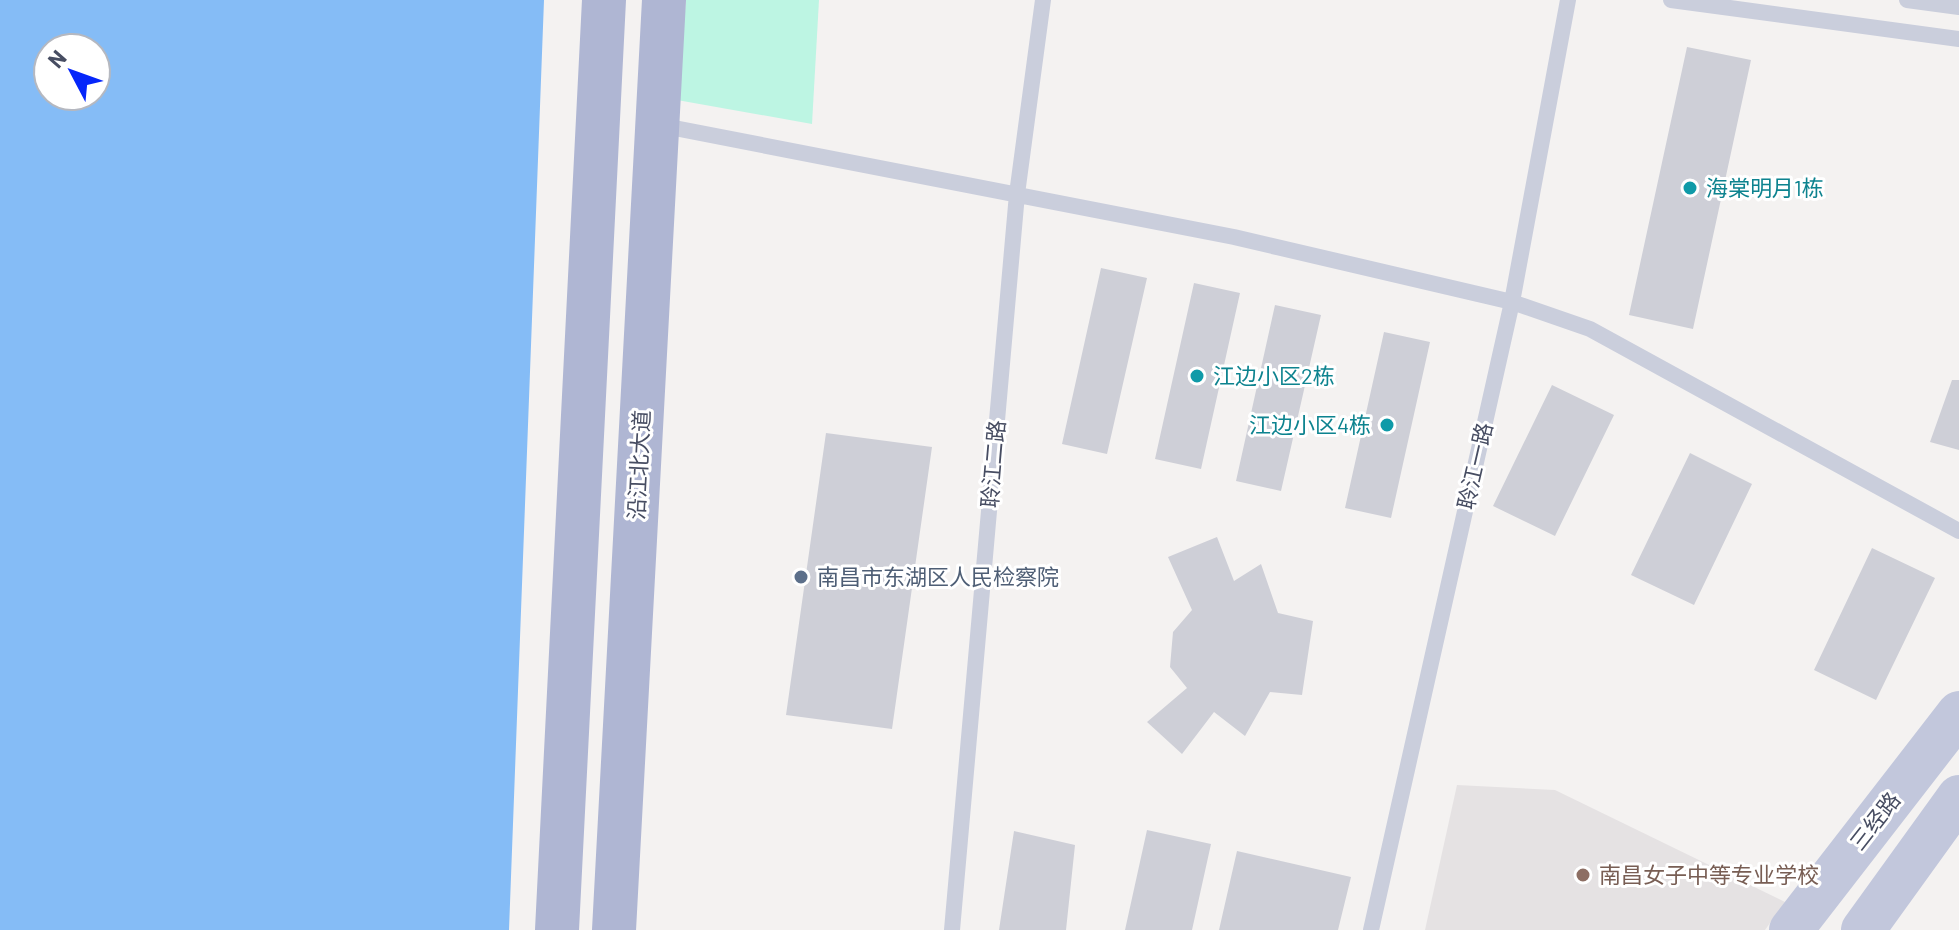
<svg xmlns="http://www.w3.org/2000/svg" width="1959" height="930" font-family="Barlow,'Noto Sans SC',sans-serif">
  <rect width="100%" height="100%" fill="#f4f2f1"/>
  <!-- education -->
  <path fill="#e5e2e3" d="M 1457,785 L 1555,790 L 1785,902 L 1765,930 L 1425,930 Z"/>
  <!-- green -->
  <path fill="#bdf5e3" d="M 686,0 L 819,0 L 812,124 L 677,100 Z"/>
  <!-- water -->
  <path fill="#85bcf6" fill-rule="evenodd" d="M 0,0 L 544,0 L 509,930 L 0,930 ZM 48,48 L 96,48 L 96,96 L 48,96 Z"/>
  <!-- building -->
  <path fill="#cecfd7" d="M 1687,47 L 1751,60 L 1693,329 L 1629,315 Z
    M 1101,268 L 1147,278 L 1107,454 L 1062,444 Z
    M 1194,283 L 1240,293 L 1201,469 L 1155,459 Z
    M 1275,305 L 1321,315 L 1281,491 L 1236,481 Z
    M 1384,332 L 1430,342 L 1391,518 L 1345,508 Z
    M 1952,380 L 1959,380 L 1959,450 L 1930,442 Z
    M 1552,385 L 1614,415 L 1555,536 L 1493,506 Z
    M 826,433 L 932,447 L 892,729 L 786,715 Z
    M 1690,453 L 1752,484 L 1694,605 L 1631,575 Z
    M 1217,537 L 1234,581 L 1261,564 L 1278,613 L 1313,621 L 1302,695 L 1270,692 L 1245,736 L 1214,712 L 1182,754 L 1147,722 L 1187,688 L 1170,667 L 1173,632 L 1192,610 L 1168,557 Z
    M 1872,548 L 1935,578 L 1876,700 L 1814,670 Z
    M 1147,830 L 1211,844 L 1192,930 L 1125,930 Z
    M 1014,831 L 1075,845 L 1066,930 L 999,930 Z
    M 1237,851 L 1351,877 L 1338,930 L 1219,930 Z"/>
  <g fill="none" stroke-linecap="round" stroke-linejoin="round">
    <!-- service -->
    <path stroke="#cacedc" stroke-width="16" d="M 1671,0 L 1959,39
      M 1907,0 L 1959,7
      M 659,125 L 1234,237 L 1512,302 L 1590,329 L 1959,531
      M 952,930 L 1017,194 L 1043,0
      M 1371,930 L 1512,302 L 1568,0"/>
    <!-- secondary -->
    <path stroke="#c2c7dc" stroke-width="44" d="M 1791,930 L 1959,713
      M 1863,930 L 1959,797"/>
    <!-- primary -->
    <path stroke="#afb6d3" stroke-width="44" d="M 557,930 L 604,0
      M 614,930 L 664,0"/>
  </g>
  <!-- markers -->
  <g fill="#0f9aa8" stroke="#fff" stroke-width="3">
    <circle cx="1690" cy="188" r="8"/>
    <circle cx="1197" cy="376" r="8"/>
    <circle cx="1387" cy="425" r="8"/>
  </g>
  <circle fill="#5c6f8a" stroke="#fff" stroke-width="3" cx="801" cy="577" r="8"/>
  <circle fill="#8d6e63" stroke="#fff" stroke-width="3" cx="1583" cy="875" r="8"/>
  <g text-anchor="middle" stroke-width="6" stroke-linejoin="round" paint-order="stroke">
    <!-- culture labels -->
    <g font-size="22" fill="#0d838f" stroke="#fff" text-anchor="start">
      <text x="1706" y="196">海棠明月1栋</text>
      <text x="1213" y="384">江边小区2栋</text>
      <text x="1371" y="433" text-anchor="end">江边小区4栋</text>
    </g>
    <!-- street labels -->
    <g font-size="22" fill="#474d62" stroke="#fff">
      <text transform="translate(993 464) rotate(-85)" y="8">聆江二路</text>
      <text transform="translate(639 465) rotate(-87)" y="8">沿江北大道</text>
      <text transform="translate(1475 466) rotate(-77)" y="8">聆江一路</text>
      <text transform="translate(1875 821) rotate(-52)" y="8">三经路</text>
    </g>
    <!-- service labels -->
    <g font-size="22" fill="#4e5e75" stroke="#fff" text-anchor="start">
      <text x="817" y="585">南昌市东湖区人民检察院</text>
    </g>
    <!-- education labels -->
    <g font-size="22" fill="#785e54" stroke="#fff" text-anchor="start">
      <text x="1599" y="883">南昌女子中等专业学校</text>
    </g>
  </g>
  <!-- north arrow -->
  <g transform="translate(72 72) rotate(311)"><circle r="38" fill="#ffffff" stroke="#b5b8c0" stroke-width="2"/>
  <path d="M0-6L14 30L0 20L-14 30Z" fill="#0526fa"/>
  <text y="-12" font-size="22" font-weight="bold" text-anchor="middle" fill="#474d62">N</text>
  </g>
</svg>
